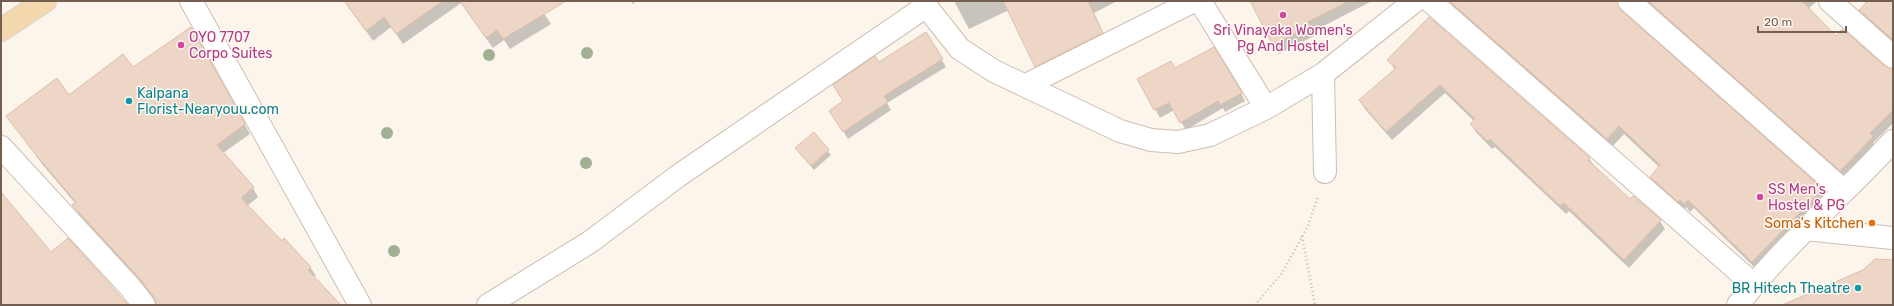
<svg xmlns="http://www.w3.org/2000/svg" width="1894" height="306" font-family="Rubik,sans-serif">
  <rect width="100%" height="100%" fill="#fbf5ec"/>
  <!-- shadow -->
  <path fill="#0003" d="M 357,1 L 550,1 L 543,12 L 551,24 L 510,49 L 504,40 L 493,48 L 461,3 L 403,44 L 391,27 L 373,41 L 349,6 Z
    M 630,1 L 636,1 L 633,4 Z
    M 954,1 L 1117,1 L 1094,13 L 1107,42 L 1041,75 L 1009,10 L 969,29 Z
    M 1251,1 L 1372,1 L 1312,32 L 1314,36 L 1279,54 Z
    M 1449,1 L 1625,1 L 1621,8 L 1621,12 L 1822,190 L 1827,198 L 1757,270 L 1694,208 L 1690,212 L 1686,207 L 1684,210 L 1656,186 L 1651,177 L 1660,168 L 1624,134 L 1612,147 L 1452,7 Z
    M 1644,1 L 1817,1 L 1808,9 L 1836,37 L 1884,67 L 1893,70 L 1893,123 L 1873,143 L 1876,147 L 1845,178 Z
    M 1864,1 L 1893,1 L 1893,44 L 1866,19 L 1861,10 L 1867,4 Z
    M 191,28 L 250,134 L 223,153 L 253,188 L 258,197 L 247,206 L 282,242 L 310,267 L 316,276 L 157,305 L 157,303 L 146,288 L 79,214 L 74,205 L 75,203 L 42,164 L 8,117 L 69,96 L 133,69 Z
    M 926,34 L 946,67 L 887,103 L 891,110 L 848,139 L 835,118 L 844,101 L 878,63 Z
    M 1389,60 L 1589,158 L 1594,166 L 1630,200 L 1633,197 L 1660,221 L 1665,229 L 1629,268 L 1569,211 L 1566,214 L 1495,147 L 1492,149 L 1476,132 L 1471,124 L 1474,121 L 1445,93 L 1392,140 L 1365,109 L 1360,100 L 1395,70 Z
    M 1139,79 L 1241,93 L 1245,101 L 1225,112 L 1223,108 L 1186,130 L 1174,110 L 1160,118 Z
    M 813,133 L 831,155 L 814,170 L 796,148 Z"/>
  <!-- building -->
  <path fill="#eed6c6" stroke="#dfbda8" d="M 344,1 L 443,1 L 396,34 L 384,17 L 366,31 Z
    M 460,1 L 566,1 L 503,39 L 497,30 L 486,38 Z
    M 1003,1 L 1088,1 L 1103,33 L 1035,67 Z
    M 1250,1 L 1349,1 L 1308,22 L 1310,26 L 1273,45 Z
    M 1449,1 L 1617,1 L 1621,10 L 1823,189 L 1752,262 L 1688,200 L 1685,204 L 1680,200 L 1678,202 L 1650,177 L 1660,165 L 1619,126 L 1607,139 Z
    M 1648,1 L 1802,1 L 1836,36 L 1842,29 L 1885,66 L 1893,69 L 1893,110 L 1870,133 L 1873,137 L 1840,171 Z
    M 1868,1 L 1893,1 L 1893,40 L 1859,10 Z
    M 1429,17 L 1590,158 L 1588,160 L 1630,199 L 1633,196 L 1661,220 L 1624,260 L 1564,203 L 1560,206 L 1490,139 L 1487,141 L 1470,124 L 1475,119 L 1440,85 L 1386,132 L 1359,100 L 1396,68 L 1387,60 Z
    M 191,27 L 245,124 L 217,145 L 254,187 L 241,198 L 282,241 L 284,238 L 311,267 L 308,270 L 341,305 L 156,305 L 154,297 L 140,279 L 72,205 L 76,202 L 36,155 L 6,116 L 57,78 L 69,95 L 123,54 L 133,67 Z
    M 926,32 L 943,59 L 884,96 L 888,102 L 843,132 L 829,111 L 843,101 L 833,85 L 875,56 L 879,62 Z
    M 1214,47 L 1242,93 L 1220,105 L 1218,101 L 1180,123 L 1169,103 L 1154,110 L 1137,79 L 1171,61 L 1175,68 Z
    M 814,132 L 829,150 L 811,166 L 795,148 Z
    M 1,192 L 51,252 L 68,238 L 128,305 L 1,305 Z
    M 1875,259 L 1893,260 L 1893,305 L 1782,305 L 1863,270 Z"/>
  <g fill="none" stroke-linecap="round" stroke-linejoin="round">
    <defs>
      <path id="street" d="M 191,1 L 360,305
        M 922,1 L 960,49 L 994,71 L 1120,131 L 1151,140 L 1178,142 L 1210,135 L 1266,108 L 1323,74 L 1415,1
        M 1200,1 L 1266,108
        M 1430,1 L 1753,284
        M 1629,1 L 1844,191
        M 1830,1 L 1893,57
        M 1323,74 L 1325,172
        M 1026,85 L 1194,1
        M 1,147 L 130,287 L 144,305
        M 1805,229 L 1893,238
        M 488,305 L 590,242 L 678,176 L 925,7
        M 1738,305 C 1769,263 1808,228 1844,191 C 1861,175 1877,158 1893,141"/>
      <path id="primary" d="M 1,30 L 45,1"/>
    </defs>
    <!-- street casing -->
    <use href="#street" stroke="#cdbeb2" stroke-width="24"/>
    <!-- primary casing -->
    <use href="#primary" stroke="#d8d2ce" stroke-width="24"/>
    <!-- path -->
    <path stroke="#d3b9a9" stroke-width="2.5" stroke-dasharray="1 3" stroke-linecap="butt" d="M 1302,236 L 1315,305
      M 1255,305 L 1282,273 L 1308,226 L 1318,196"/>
    <!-- street -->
    <use href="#street" stroke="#fff" stroke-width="22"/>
    <!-- primary -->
    <use href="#primary" stroke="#f2d8ac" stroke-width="22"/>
  </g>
  <!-- trees -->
  <g fill="#a1b093">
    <circle cx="587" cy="53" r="6"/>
    <circle cx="489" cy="55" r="6"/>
    <circle cx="387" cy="133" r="6"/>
    <circle cx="586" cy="163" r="6"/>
    <circle cx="394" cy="251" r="6"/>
  </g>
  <!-- markers -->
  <g fill="#d1479c" stroke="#fef9f2" stroke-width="1.5">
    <circle cx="1283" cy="15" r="4"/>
    <circle cx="181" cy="45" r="4"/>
    <circle cx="1760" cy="197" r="4"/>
  </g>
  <g fill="#0f9aa8" stroke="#fef9f2" stroke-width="1.5">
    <circle cx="129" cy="101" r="4"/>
    <circle cx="1858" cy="288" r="4"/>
  </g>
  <circle fill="#e8710a" stroke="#fef9f2" stroke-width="1.5" cx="1872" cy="223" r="4"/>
  <g text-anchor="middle" stroke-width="3" stroke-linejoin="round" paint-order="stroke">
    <!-- hotel labels -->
    <g font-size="14" fill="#b23c85" stroke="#fef9f2" text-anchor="start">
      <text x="1283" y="35" text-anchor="middle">Sri Vinayaka Women's<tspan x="1283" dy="16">Pg And Hostel</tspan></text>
      <text x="189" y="42">OYO 7707<tspan x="189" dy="16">Corpo Suites</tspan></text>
      <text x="1768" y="194">SS Men's<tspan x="1768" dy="16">Hostel &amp; PG</tspan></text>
    </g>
    <!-- culture labels -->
    <g font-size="14" fill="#0d838f" stroke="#fef9f2" text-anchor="start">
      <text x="137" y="98">Kalpana<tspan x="137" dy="16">Florist-Nearyouu.com</tspan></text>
      <text x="1850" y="293" text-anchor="end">BR Hitech Theatre</text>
    </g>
    <!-- food labels -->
    <g font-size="14" fill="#c56008" stroke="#fef9f2" text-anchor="end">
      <text x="1864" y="228">Soma's Kitchen</text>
    </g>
  </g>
  <!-- border -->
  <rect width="1894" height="306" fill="none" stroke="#745d51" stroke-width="4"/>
  <!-- scale -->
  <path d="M1758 26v6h88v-6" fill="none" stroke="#745d51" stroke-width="2"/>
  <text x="1764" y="26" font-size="12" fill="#745d51" stroke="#fef9f2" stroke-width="3" paint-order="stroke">20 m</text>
</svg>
